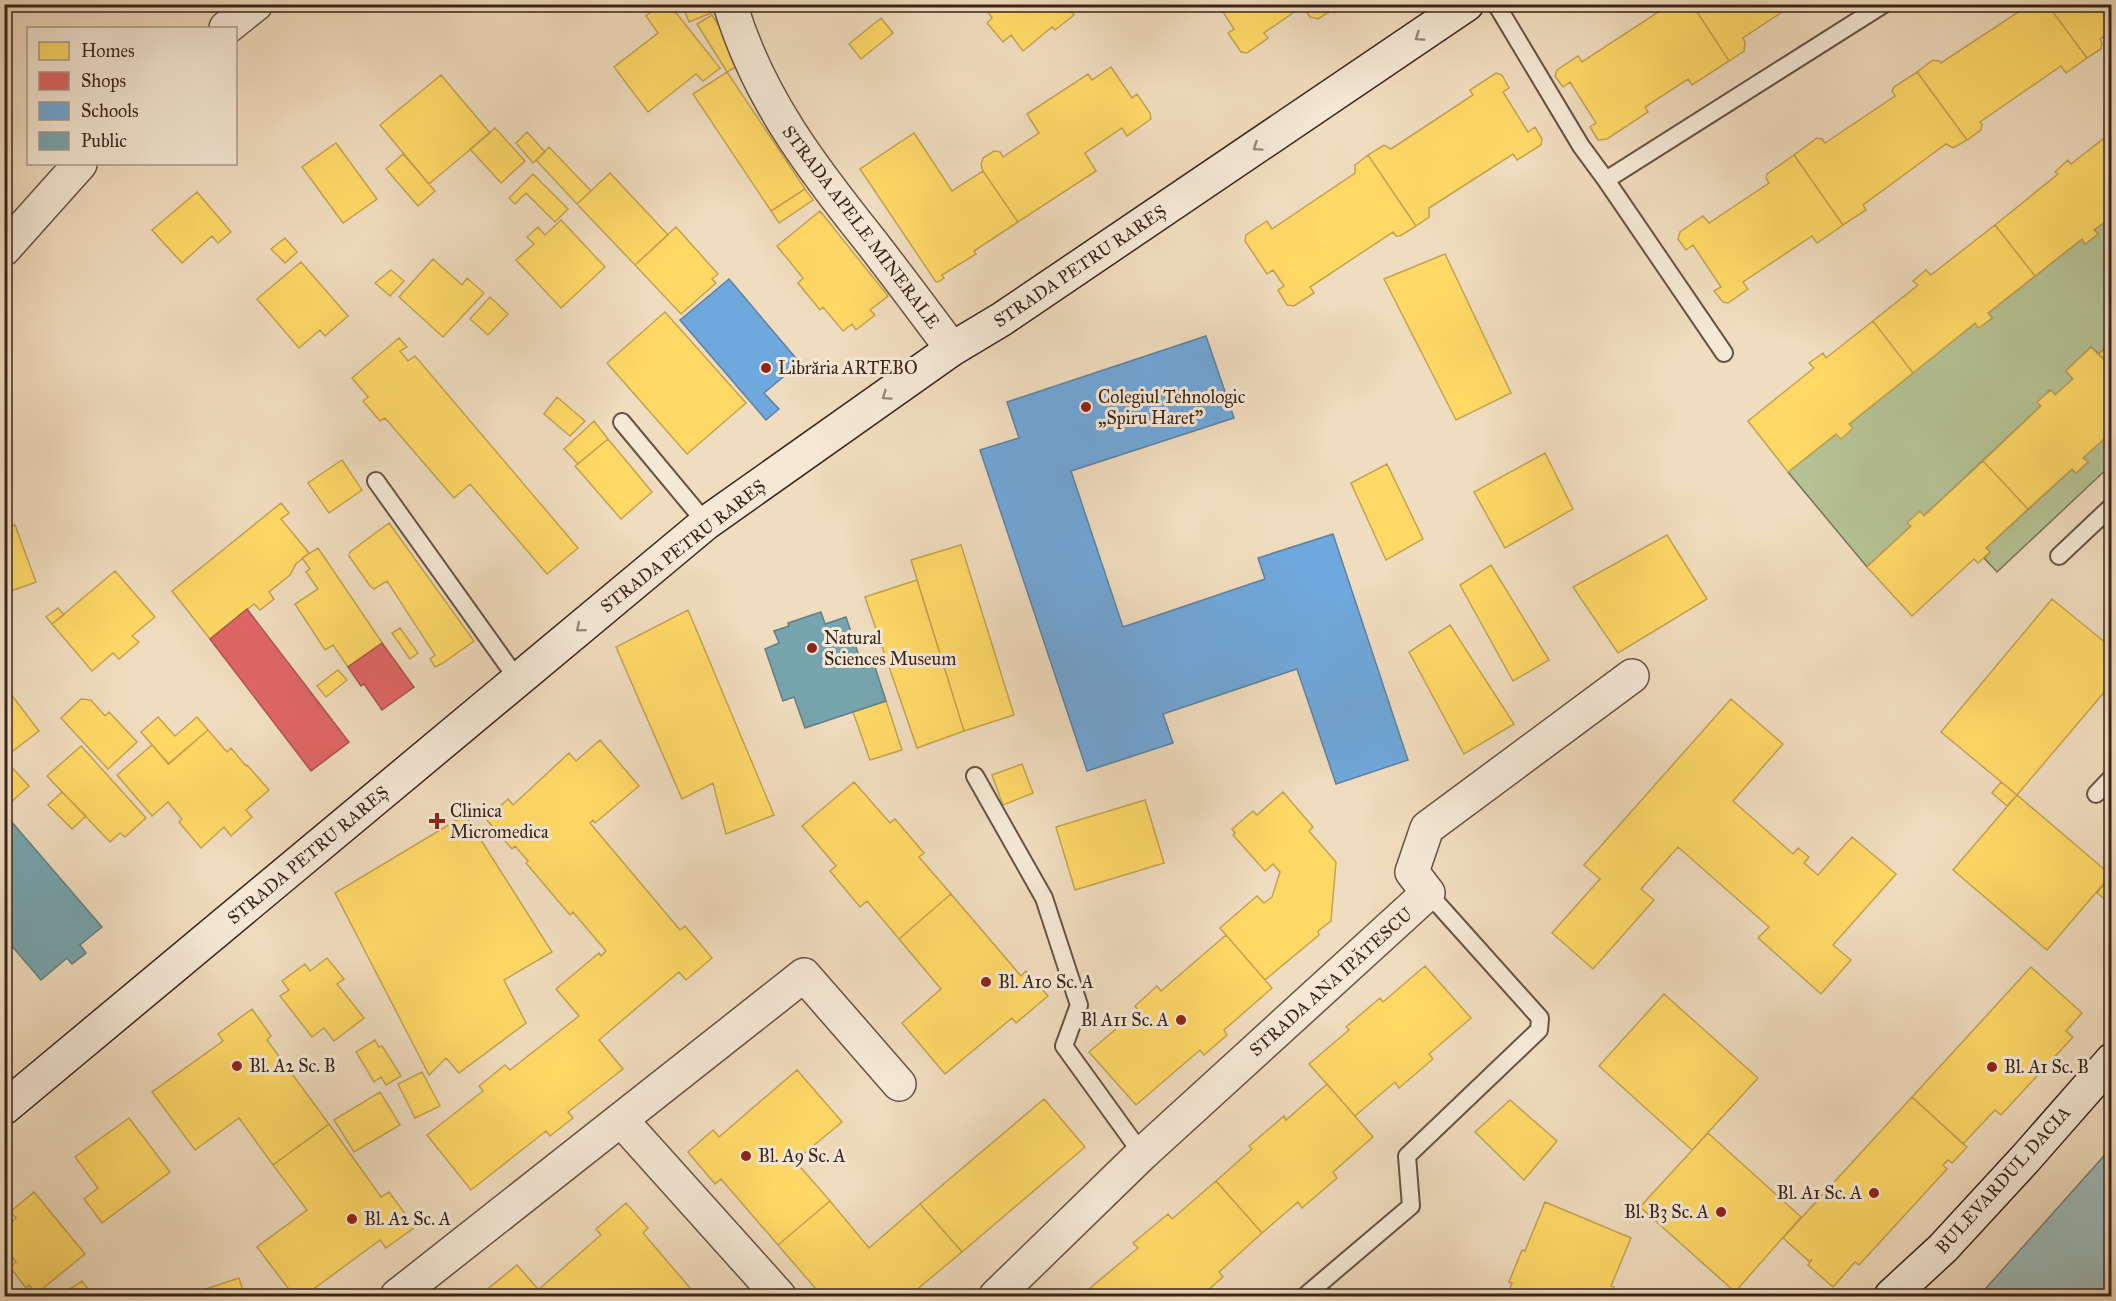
<svg xmlns="http://www.w3.org/2000/svg" width="2116" height="1301" font-family="'IM FELL Great Primer',serif">
  <rect width="100%" height="100%" fill="#f0dcbe"/>
  <filter id="stains"><feTurbulence type="fractalNoise" baseFrequency=".00333" numOctaves="4"/><feColorMatrix values="0 0 0 0 .2 0 0 0 0 .09 0 0 0 0 .02 0 0 0 .5 -.17"/></filter>
  <radialGradient id="worn" r=".72"><stop offset=".6" stop-color="#630" stop-opacity="0"/><stop offset="1" stop-color="#630" stop-opacity=".3"/></radialGradient>
  <!-- green -->
  <path fill="#b5c295" stroke="#777458" stroke-width="1.5" d="M 2111,216 L 2111,343 L 2099,354 L 2091,347 L 2066,371 L 2073,379 L 2055,395 L 2050,390 L 2038,402 L 2041,406 L 1924,516 L 1920,512 L 1908,523 L 1911,526 L 1867,567 L 1788,472 L 1836,434 L 1852,428 L 1849,424 L 1975,323 L 1979,327 L 1992,318 L 1988,313 L 2082,239 L 2085,244 L 2098,234 L 2094,230 Z
    M 2111,432 L 2111,465 L 1997,572 L 1984,558 L 1990,552 L 1986,548 L 2072,469 L 2076,473 L 2088,462 L 2083,458 Z"/>
  <!-- water -->
  <path fill="#9cbab9" stroke="#747e7a" stroke-width="1.5" d="M 2111,1148 L 2111,1296 L 1979,1296 Z"/>
  <!-- homes -->
  <path fill="#ffd966" stroke="#c4a350" stroke-width="1.5" d="M 661,4 L 669,4 L 720,68 L 703,81 L 696,74 L 648,112 L 614,67 L 658,33 L 646,16 Z
    M 682,4 L 713,4 L 716,11 L 689,22 Z
    M 982,4 L 1065,4 L 1074,15 L 1055,30 L 1052,27 L 1023,51 L 1011,35 L 1003,42 L 987,23 L 992,18 Z
    M 1218,4 L 1347,4 L 1334,13 L 1332,10 L 1318,19 L 1310,17 L 1303,6 L 1264,33 L 1268,38 L 1247,53 L 1241,52 L 1228,33 L 1234,29 Z
    M 1664,4 L 1692,4 L 1729,61 L 1692,85 L 1688,79 L 1645,107 L 1648,112 L 1607,139 L 1598,140 L 1590,127 L 1596,123 L 1570,82 L 1563,87 L 1555,76 L 1557,70 L 1578,56 L 1582,62 L 1666,7 Z
    M 1692,4 L 1794,4 L 1743,38 L 1745,42 L 1744,51 L 1729,61 Z
    M 2021,4 L 2047,4 L 2087,58 L 2066,73 L 2061,66 L 1980,122 L 1982,124 L 1981,130 L 1967,140 L 1917,72 L 1933,60 L 1939,61 L 1941,63 L 2023,9 Z
    M 2047,4 L 2112,4 L 2112,31 L 2100,39 L 2102,43 L 2101,49 L 2087,58 Z
    M 712,15 L 742,63 L 727,72 L 697,24 Z
    M 881,18 L 893,33 L 861,59 L 849,44 Z
    M 1111,67 L 1132,98 L 1137,94 L 1150,113 L 1151,119 L 1127,136 L 1122,128 L 1085,153 L 1096,171 L 1018,222 L 983,171 L 981,165 L 983,158 L 994,151 L 1000,152 L 1003,157 L 1039,133 L 1027,114 L 1088,74 L 1092,80 Z
    M 727,72 L 805,189 L 771,211 L 693,94 Z
    M 1917,72 L 1967,140 L 1953,148 L 1946,144 L 1863,205 L 1866,210 L 1843,225 L 1794,155 L 1817,138 L 1822,139 L 1825,143 L 1895,96 L 1892,91 L 1894,87 Z
    M 1496,73 L 1502,75 L 1509,88 L 1503,92 L 1528,132 L 1535,127 L 1542,139 L 1541,145 L 1517,160 L 1513,154 L 1429,208 L 1429,217 L 1416,226 L 1368,155 L 1384,145 L 1391,149 L 1473,95 L 1470,90 Z
    M 441,75 L 490,133 L 429,184 L 380,125 Z
    M 495,128 L 525,161 L 501,183 L 470,149 Z
    M 527,132 L 545,152 L 533,163 L 516,143 Z
    M 2112,132 L 2112,216 L 2094,230 L 2098,234 L 2085,244 L 2082,239 L 2035,276 L 1995,225 L 2058,174 L 2055,172 L 2068,160 L 2071,164 Z
    M 914,133 L 952,191 L 983,171 L 1018,222 L 974,251 L 976,254 L 942,275 L 944,278 L 938,282 L 936,282 L 860,169 Z
    M 336,143 L 377,199 L 343,223 L 302,167 Z
    M 549,147 L 591,191 L 577,204 L 536,160 Z
    M 403,154 L 435,191 L 418,206 L 386,169 Z
    M 1368,155 L 1416,226 L 1400,236 L 1396,236 L 1393,232 L 1310,287 L 1314,293 L 1294,306 L 1287,305 L 1278,290 L 1284,286 L 1273,270 L 1267,274 L 1245,241 L 1246,235 L 1267,221 L 1272,229 L 1355,173 L 1355,165 Z
    M 1794,155 L 1843,225 L 1817,243 L 1812,236 L 1743,282 L 1748,289 L 1728,303 L 1723,302 L 1714,291 L 1721,287 L 1693,245 L 1686,250 L 1678,239 L 1680,232 L 1703,216 L 1709,223 L 1769,183 L 1766,178 L 1767,174 Z
    M 610,173 L 668,235 L 635,265 L 577,204 Z
    M 533,174 L 568,209 L 555,222 L 526,193 L 515,204 L 509,198 Z
    M 805,189 L 813,200 L 779,223 L 771,211 Z
    M 197,192 L 231,232 L 218,243 L 212,236 L 182,263 L 152,230 Z
    M 820,211 L 888,296 L 870,310 L 875,315 L 856,330 L 852,324 L 843,331 L 823,307 L 820,310 L 798,283 L 803,278 L 777,246 Z
    M 561,220 L 605,267 L 561,308 L 516,260 L 534,244 L 527,237 L 538,227 L 545,235 Z
    M 1995,225 L 2035,276 L 1988,313 L 1992,318 L 1979,328 L 1975,323 L 1913,373 L 1873,321 L 1918,285 L 1913,281 L 1926,270 L 1931,275 Z
    M 676,227 L 718,274 L 712,279 L 716,283 L 681,314 L 635,265 Z
    M 285,238 L 297,252 L 285,263 L 271,249 Z
    M 1445,254 L 1511,393 L 1456,420 L 1384,279 Z
    M 433,259 L 462,285 L 467,278 L 484,293 L 443,337 L 399,297 Z
    M 301,262 L 348,316 L 325,336 L 320,330 L 299,348 L 257,299 Z
    M 391,270 L 404,281 L 390,296 L 375,283 Z
    M 490,297 L 508,314 L 488,335 L 470,319 Z
    M 665,312 L 746,403 L 687,454 L 607,363 Z
    M 1873,321 L 1913,373 L 1849,424 L 1853,428 L 1841,439 L 1836,434 L 1788,472 L 1748,421 L 1814,368 L 1809,363 L 1823,353 L 1826,358 Z
    M 399,338 L 407,347 L 400,351 L 408,361 L 415,356 L 578,548 L 547,574 L 470,484 L 454,498 L 385,418 L 380,421 L 363,401 L 368,397 L 352,378 Z
    M 2112,343 L 2112,368 L 2099,354 Z
    M 2091,347 L 2112,368 L 2112,432 L 2083,458 L 2088,462 L 2076,473 L 2072,469 L 2028,509 L 1983,461 L 2041,406 L 2037,402 L 2051,390 L 2055,395 L 2073,379 L 2066,371 Z
    M 557,397 L 585,421 L 570,436 L 544,414 Z
    M 594,421 L 608,439 L 578,464 L 564,449 Z
    M 608,439 L 652,492 L 621,519 L 575,466 Z
    M 1545,453 L 1573,509 L 1505,548 L 1474,492 Z
    M 342,460 L 362,490 L 329,513 L 308,483 Z
    M 1983,461 L 2028,509 L 1986,548 L 1990,552 L 1978,563 L 1974,559 L 1912,616 L 1867,567 L 1911,526 L 1907,523 L 1920,511 L 1924,516 Z
    M 1387,464 L 1423,539 L 1386,560 L 1351,483 Z
    M 281,503 L 289,513 L 281,519 L 309,553 L 296,564 L 290,575 L 269,592 L 274,599 L 260,610 L 254,604 L 210,639 L 172,591 Z
    M 389,523 L 474,641 L 443,663 L 435,667 L 430,659 L 435,655 L 387,581 L 374,589 L 370,586 L 349,556 L 350,552 Z
    M 15,525 L 36,582 L 11,591 L 4,574 L 4,528 Z
    M 1667,535 L 1707,599 L 1618,653 L 1573,587 Z
    M 961,545 L 1014,715 L 964,731 L 911,560 Z
    M 318,548 L 383,644 L 348,667 L 333,645 L 325,650 L 295,604 L 318,589 L 306,572 L 310,569 L 302,558 Z
    M 1491,565 L 1549,660 L 1513,681 L 1460,585 Z
    M 115,571 L 155,617 L 132,636 L 139,642 L 119,659 L 113,653 L 92,671 L 52,624 Z
    M 917,580 L 964,731 L 917,748 L 865,597 Z
    M 2052,599 L 2112,648 L 2112,683 L 2017,795 L 1941,732 Z
    M 58,608 L 64,615 L 52,624 L 46,617 Z
    M 688,610 L 774,815 L 726,834 L 713,783 L 682,799 L 616,647 Z
    M 1450,625 L 1514,724 L 1464,754 L 1409,652 Z
    M 400,628 L 418,653 L 410,659 L 392,633 Z
    M 338,670 L 347,680 L 326,697 L 317,686 Z
    M 4,685 L 39,731 L 9,754 L 4,748 Z
    M 81,699 L 91,700 L 105,716 L 109,712 L 137,742 L 108,769 L 61,718 Z
    M 1731,699 L 1783,744 L 1733,801 L 1793,854 L 1798,848 L 1809,857 L 1804,863 L 1818,875 L 1852,837 L 1896,874 L 1833,945 L 1851,960 L 1821,994 L 1758,938 L 1769,927 L 1678,847 L 1641,889 L 1654,900 L 1593,969 L 1552,933 L 1600,879 L 1584,865 Z
    M 886,701 L 902,750 L 870,760 L 853,712 Z
    M 158,717 L 175,736 L 197,717 L 208,730 L 169,764 L 141,732 Z
    M 208,730 L 227,752 L 231,748 L 246,766 L 247,765 L 269,790 L 246,810 L 252,817 L 231,836 L 224,827 L 201,848 L 179,822 L 182,819 L 168,802 L 152,816 L 117,775 L 152,745 L 168,764 Z
    M 600,740 L 639,786 L 595,823 L 593,820 L 590,823 L 680,930 L 685,926 L 712,958 L 686,980 L 679,972 L 599,1040 L 623,1069 L 568,1112 L 573,1118 L 550,1136 L 546,1131 L 471,1190 L 427,1135 L 483,1091 L 479,1086 L 505,1065 L 510,1070 L 579,1016 L 556,989 L 599,953 L 601,956 L 606,951 L 573,912 L 570,915 L 526,863 L 528,861 L 521,853 L 515,846 L 512,849 L 486,819 L 508,799 L 513,805 L 569,753 L 576,761 Z
    M 81,746 L 146,818 L 125,837 L 120,833 L 110,842 L 47,776 Z
    M 5,760 L 29,786 L 9,804 L 4,799 Z
    M 1022,764 L 1033,793 L 1003,805 L 992,775 Z
    M 854,782 L 890,823 L 895,819 L 924,853 L 919,857 L 951,894 L 899,939 L 867,901 L 860,907 L 830,871 L 836,866 L 802,826 Z
    M 2001,782 L 2017,795 L 2007,806 L 1992,793 Z
    M 62,792 L 86,816 L 72,829 L 48,805 Z
    M 1283,792 L 1313,827 L 1309,831 L 1336,862 L 1331,921 L 1318,931 L 1319,935 L 1265,980 L 1220,928 L 1257,896 L 1264,903 L 1272,897 L 1280,872 L 1273,864 L 1265,871 L 1233,835 L 1235,833 L 1232,829 L 1253,811 L 1257,815 Z
    M 2017,795 L 2111,875 L 2047,950 L 1953,870 Z
    M 1145,800 L 1164,863 L 1075,890 L 1056,827 Z
    M 465,815 L 552,952 L 504,980 L 526,1023 L 459,1073 L 446,1058 L 429,1075 L 335,893 Z
    M 2111,875 L 2112,875 L 2112,905 L 2097,893 Z
    M 951,894 L 1021,976 L 1026,971 L 1048,996 L 1016,1023 L 1012,1018 L 945,1074 L 902,1023 L 941,989 L 899,939 Z
    M 1226,935 L 1272,988 L 1224,1030 L 1227,1035 L 1204,1055 L 1200,1050 L 1136,1105 L 1089,1052 L 1138,1010 L 1135,1006 L 1157,986 L 1161,991 Z
    M 327,958 L 344,979 L 337,984 L 364,1018 L 334,1041 L 324,1028 L 312,1037 L 280,996 L 289,990 L 282,981 L 305,964 L 310,971 Z
    M 1425,966 L 1471,1018 L 1429,1054 L 1433,1059 L 1399,1088 L 1395,1082 L 1355,1116 L 1309,1064 L 1349,1030 L 1346,1027 L 1380,998 L 1383,1002 Z
    M 2031,967 L 2082,1013 L 2066,1031 L 2073,1037 L 2001,1115 L 1995,1110 L 1963,1144 L 1912,1097 Z
    M 1664,994 L 1758,1078 L 1692,1150 L 1599,1066 Z
    M 252,1009 L 271,1036 L 267,1040 L 329,1124 L 273,1165 L 239,1118 L 195,1150 L 152,1092 L 223,1041 L 218,1034 Z
    M 375,1040 L 379,1047 L 382,1046 L 401,1076 L 386,1085 L 381,1077 L 374,1082 L 356,1052 Z
    M 797,1070 L 842,1122 L 795,1161 L 830,1201 L 778,1245 L 721,1179 L 715,1184 L 688,1152 L 713,1130 L 719,1137 Z
    M 422,1072 L 440,1106 L 415,1118 L 398,1084 Z
    M 1327,1084 L 1373,1137 L 1333,1172 L 1337,1178 L 1302,1208 L 1298,1202 L 1262,1233 L 1216,1181 L 1252,1149 L 1249,1146 L 1284,1116 L 1286,1120 Z
    M 380,1092 L 400,1125 L 354,1152 L 334,1120 Z
    M 1912,1097 L 1967,1147 L 1952,1163 L 1948,1160 L 1943,1165 L 1947,1169 L 1859,1265 L 1855,1262 L 1833,1287 L 1808,1265 L 1812,1259 L 1810,1262 L 1783,1238 Z
    M 1044,1099 L 1085,1147 L 962,1252 L 920,1204 Z
    M 1510,1100 L 1557,1141 L 1524,1180 L 1475,1132 Z
    M 129,1118 L 170,1172 L 102,1223 L 84,1199 L 98,1188 L 75,1157 Z
    M 329,1124 L 381,1197 L 389,1192 L 415,1227 L 386,1248 L 380,1240 L 304,1296 L 294,1296 L 257,1247 L 307,1210 L 273,1165 Z
    M 1708,1133 L 1801,1217 L 1735,1292 L 1640,1207 Z
    M 1216,1181 L 1262,1233 L 1219,1272 L 1223,1277 L 1201,1296 L 1085,1296 L 1083,1294 L 1138,1248 L 1133,1243 L 1168,1214 L 1172,1219 Z
    M 34,1192 L 85,1254 L 36,1294 L 29,1285 L 26,1288 L 10,1267 L 16,1262 L 4,1248 L 4,1228 L 16,1218 L 10,1212 Z
    M 830,1201 L 869,1248 L 920,1204 L 962,1252 L 909,1296 L 822,1296 L 778,1245 Z
    M 1545,1202 L 1631,1238 L 1611,1286 L 1614,1287 L 1610,1296 L 1507,1296 L 1512,1283 L 1509,1282 L 1522,1250 L 1525,1251 Z
    M 626,1203 L 648,1228 L 643,1233 L 697,1296 L 544,1296 L 538,1290 L 601,1235 L 596,1229 Z
    M 517,1265 L 544,1296 L 479,1296 Z
    M 239,1278 L 245,1296 L 185,1296 Z
    M 82,1281 L 93,1296 L 59,1296 Z"/>
  <!-- shops -->
  <path fill="#e06666" stroke="#ae5250" stroke-width="1.5" d="M 247,609 L 349,742 L 311,771 L 210,639 Z
    M 382,643 L 414,687 L 382,710 L 364,684 L 361,686 L 348,667 Z"/>
  <!-- schools -->
  <path fill="#6fa8dc" stroke="#5f81a2" stroke-width="1.5" d="M 729,279 L 800,363 L 764,393 L 779,409 L 766,420 L 680,320 Z
    M 1206,336 L 1234,418 L 1071,471 L 1123,627 L 1265,579 L 1258,558 L 1333,534 L 1408,760 L 1336,784 L 1297,669 L 1163,714 L 1173,743 L 1087,771 L 980,450 L 1019,438 L 1007,402 Z"/>
  <!-- public -->
  <path fill="#76a5af" stroke="#647f83" stroke-width="1.5" d="M 821,612 L 825,624 L 846,617 L 863,668 L 874,664 L 886,701 L 805,728 L 794,697 L 783,701 L 765,649 L 779,643 L 774,631 L 789,626 L 788,623 Z
    M 4,813 L 102,927 L 80,945 L 86,953 L 72,964 L 67,958 L 41,980 L 4,937 Z"/>
  <g fill="none" stroke-linecap="round" stroke-linejoin="round">
    <defs>
      <path id="service" d="M 1496,4 L 1581,146 L 1606,180 L 1884,4
        M 1606,180 L 1724,353
        M 622,422 L 706,523
        M 376,481 L 518,680
        M 2059,556 L 2112,506
        M 975,776 L 1044,898 L 1079,1005 L 1064,1046 L 1142,1154
        M 2096,794 L 2112,777
        M 1305,1296 L 1411,1206 L 1407,1156 L 1539,1030 L 1540,1018 L 1428,893"/>
      <path id="minor" d="M 730,4 C 758,98 812,168 872,243 C 899,278 926,314 952,349
        M 226,28 L 256,4
        M 4,249 L 80,164
        M 621,1120 L 779,1296
        M 397,1296 L 804,975 L 899,1084
        M 996,1296 L 1142,1154 L 1428,893 L 1412,872 L 1427,828 L 1632,676"/>
      <path id="secondary" d="M 4,1108 L 706,523 L 952,349 L 1002,319 L 1467,4
        M 1891,1296 L 1943,1248 L 2026,1158 L 2112,1060"/>
    </defs>
    <!-- service casing -->
    <use href="#service" stroke="#675344" stroke-width="20"/>
    <!-- minor casing -->
    <use href="#minor" stroke="#675344" stroke-width="36"/>
    <!-- secondary casing -->
    <use href="#secondary" stroke="#39251c" stroke-width="36"/>
    <!-- service -->
    <use href="#service" stroke="#f5e8d5" stroke-width="16"/>
    <!-- minor -->
    <use href="#minor" stroke="#f5e8d5" stroke-width="33"/>
    <!-- secondary -->
    <use href="#secondary" stroke="#f5e8d5" stroke-width="33"/>
  </g>
  <!-- one-way arrows -->
  <defs><path id="oneway-chevron" d="M-2-3.5L2.5 0L-2 3.5" fill="none" stroke-width="1.6" stroke-linecap="round" stroke-linejoin="round" transform="scale(1.5)"/></defs>
  <g stroke="#978678">
    <use href="#oneway-chevron" transform="translate(1419 37) rotate(146)"/>
    <use href="#oneway-chevron" transform="translate(1257 147) rotate(146)"/>
    <use href="#oneway-chevron" transform="translate(886 396) rotate(145)"/>
    <use href="#oneway-chevron" transform="translate(580 628) rotate(140)"/>
  </g>
  <!-- markers -->
  <g fill="#8f2418" stroke="#f5e8d5" stroke-width="2">
    <circle cx="766" cy="368" r="6"/>
    <circle cx="1086" cy="407" r="6"/>
    <circle cx="812" cy="648" r="6"/>
    <path d="M434 812h6v6h6v6h-6v6h-6v-6h-6v-6h6z"/>
    <circle cx="986" cy="982" r="6"/>
    <circle cx="1181" cy="1020" r="6"/>
    <circle cx="237" cy="1066" r="6"/>
    <circle cx="1992" cy="1067" r="6"/>
    <circle cx="746" cy="1156" r="6"/>
    <circle cx="1874" cy="1193" r="6"/>
    <circle cx="1721" cy="1212" r="6"/>
    <circle cx="352" cy="1219" r="6"/>
  </g>
  <g text-anchor="middle" stroke-width="6" stroke-linejoin="round" paint-order="stroke">
    <!-- street labels -->
    <g font-size="18" fill="#39251c" stroke="#f5e8d5">
      <text transform="translate(861 227) rotate(53)" y="6">STRADA APELE MINERALE</text>
      <text transform="translate(1080 266) rotate(-34)" y="6">STRADA PETRU RAREȘ</text>
      <text transform="translate(683 546) rotate(-38)" y="6">STRADA PETRU RAREȘ</text>
      <text transform="translate(308 855) rotate(-40)" y="6">STRADA PETRU RAREȘ</text>
      <text transform="translate(1331 982) rotate(-42)" y="6">STRADA ANA IPĂTESCU</text>
      <text transform="translate(2003 1180) rotate(-48)" y="6">BULEVARDUL DACIA</text>
    </g>
    <!-- poi labels -->
    <g font-size="18" fill="#39251c" stroke="#f5e8d5" text-anchor="start">
      <text x="778" y="374">Librăria ARTEBO</text>
      <text x="1098" y="403">Colegiul Tehnologic<tspan x="1098" dy="21">„Spiru Haret”</tspan></text>
      <text x="824" y="644">Natural<tspan x="824" dy="21">Sciences Museum</tspan></text>
      <text x="450" y="817">Clinica<tspan x="450" dy="21">Micromedica</tspan></text>
      <text x="998" y="988">Bl. A10 Sc. A</text>
      <text x="1169" y="1026" text-anchor="end">Bl A11 Sc. A</text>
      <text x="249" y="1072">Bl. A2 Sc. B</text>
      <text x="2004" y="1073">Bl. A1 Sc. B</text>
      <text x="758" y="1162">Bl. A9 Sc. A</text>
      <text x="1862" y="1199" text-anchor="end">Bl. A1 Sc. A</text>
      <text x="1709" y="1218" text-anchor="end">Bl. B3 Sc. A</text>
      <text x="364" y="1225">Bl. A2 Sc. A</text>
    </g>
  </g>
  <!-- margin -->
  <rect width="2116" height="1301" fill="none" stroke="#f0dcbe" stroke-width="24"/>
  <rect x="6" y="6" width="2104" height="1289" fill="none" stroke="#39251c" stroke-width="3"/>
  <rect x="12" y="12" width="2092" height="1277" fill="none" stroke="#39251c" stroke-width="1.5"/>
  <!-- legend -->
  <rect x="27" y="27" width="210" height="138" fill="#f5e8d5" stroke="#aa9a8b" stroke-width="1.5"/>
  <rect x="39" y="42" width="30" height="18" fill="#ffd966" stroke="#aa9a8b" stroke-width="1.5"/>
  <text x="81" y="57" font-size="18" fill="#39251c">Homes</text>
  <rect x="39" y="72" width="30" height="18" fill="#e06666" stroke="#aa9a8b" stroke-width="1.5"/>
  <text x="81" y="87" font-size="18" fill="#39251c">Shops</text>
  <rect x="39" y="102" width="30" height="18" fill="#6fa8dc" stroke="#aa9a8b" stroke-width="1.5"/>
  <text x="81" y="117" font-size="18" fill="#39251c">Schools</text>
  <rect x="39" y="132" width="30" height="18" fill="#76a5af" stroke="#aa9a8b" stroke-width="1.5"/>
  <text x="81" y="147" font-size="18" fill="#39251c">Public</text>
  <rect width="100%" height="100%" filter="url(#stains)"/>
  <rect width="100%" height="100%" fill="url(#worn)"/>
</svg>
